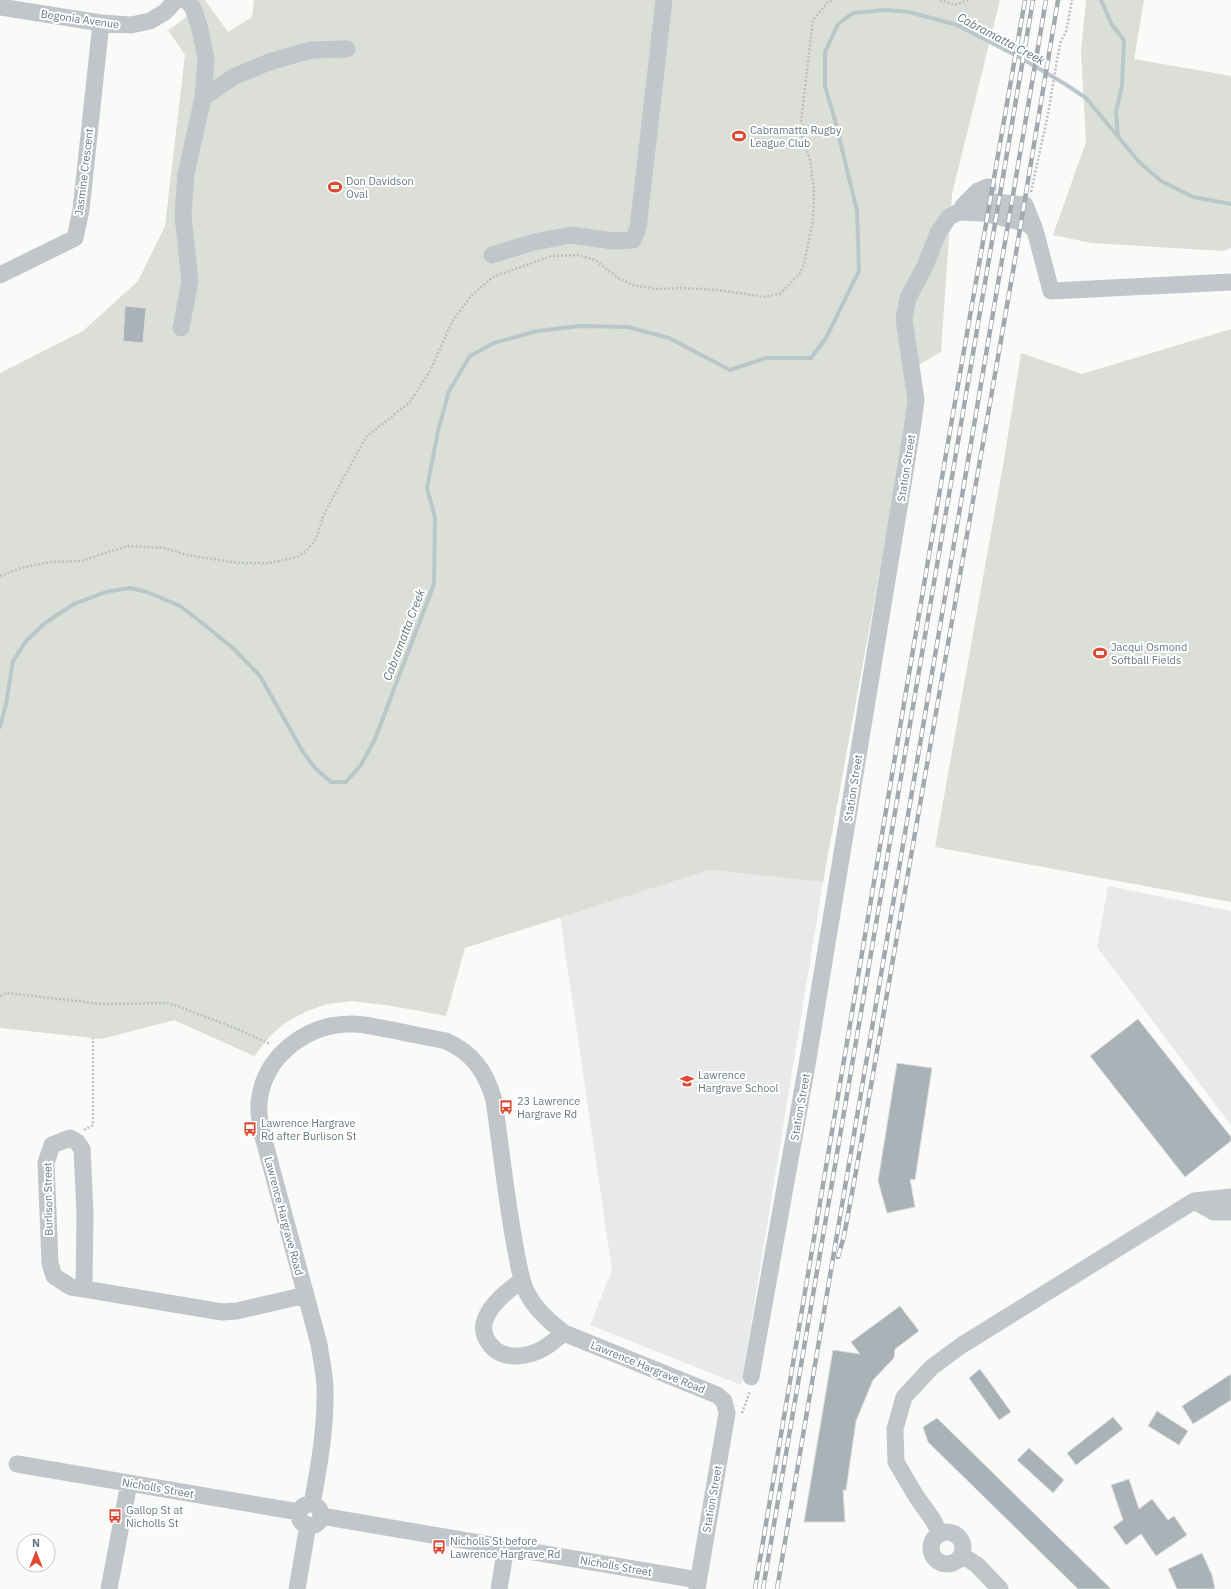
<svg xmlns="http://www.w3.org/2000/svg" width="1231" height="1589" font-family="'IBM Plex Sans',sans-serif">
  <rect width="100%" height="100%" fill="#fafaf8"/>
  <!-- built -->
  <path fill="#e8eae9" d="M 709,870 L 823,882 L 741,1385 L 590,1325 L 612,1270 L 560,917 Z
    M 1108,886 L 1231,911 L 1231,1125 L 1097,947 Z"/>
  <!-- green -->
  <path fill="#dbdfd7" d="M 196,0 L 205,0 L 228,32 L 252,17 L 254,0 L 1000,0 L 952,194 L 941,352 L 906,372 L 908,389 L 907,422 L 823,882 L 709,870 L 465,948 L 446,1016 L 392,1006 L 352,1001 L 327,1004 L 305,1012 L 285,1023 L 271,1035 L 254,1056 L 174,1020 L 102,1039 L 0,1028 L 0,373 L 83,331 L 138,281 L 165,226 L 185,55 L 168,30 C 181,22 191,15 196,0 Z
    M 1086,0 L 1144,0 L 1134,59 L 1231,76 L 1231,248 L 1223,251 L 1091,243 L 1053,235 L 1086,142 L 1081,51 Z
    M 1231,329 L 1231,902 L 935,847 L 1004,460 L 1021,353 L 1082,374 Z"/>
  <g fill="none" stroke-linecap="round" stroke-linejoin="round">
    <!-- stream -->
    <path stroke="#b9c7ca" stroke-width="4" d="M 1101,0 L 1112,25 L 1124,40 L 1122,85 L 1116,112 L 1118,136
      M 0,727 L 6,704 L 13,661 L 26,641 L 45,623 L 74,604 L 106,592 L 130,588 L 147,592 L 180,606 L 206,626 L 235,650 L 260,676 L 303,752 L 315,768 L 331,782 L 346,782 L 361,765 L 375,739 L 434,584 L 435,518 L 427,488 L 438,431 L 449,391 L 470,356 L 494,343 L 537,331 L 580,326 L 628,327 L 669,338 L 730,370 L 766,358 L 811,358 L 826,338 L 859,271 L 857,211 L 836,124 L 825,86 L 825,52 L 838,24 L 853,13 L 885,10 L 909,12 L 957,25 L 1021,58 L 1065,84 L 1086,98 L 1139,162 L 1161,181 L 1193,197 L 1231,204"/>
  </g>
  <!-- building -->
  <path fill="#a8b2b7" stroke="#dcdcda" d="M 125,306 L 146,308 L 143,343 L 123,341 Z
    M 1138,1019 L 1231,1137 L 1231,1141 L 1185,1177 L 1090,1056 Z
    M 897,1063 L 932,1068 L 915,1180 L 910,1179 L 915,1207 L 887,1213 L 878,1181 Z
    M 900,1306 L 919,1331 L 895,1349 L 894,1358 L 873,1380 L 856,1421 L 846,1490 L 843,1490 L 845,1522 L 804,1522 L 833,1350 L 860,1354 L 851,1342 Z
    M 980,1369 L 1011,1412 L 999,1420 L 969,1378 Z
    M 1231,1374 L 1231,1400 L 1193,1424 L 1182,1406 Z
    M 1157,1411 L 1188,1431 L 1179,1445 L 1148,1426 Z
    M 1113,1417 L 1123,1429 L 1076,1465 L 1067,1453 Z
    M 937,1418 L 1111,1589 L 1078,1589 L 928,1442 L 923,1427 Z
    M 1029,1448 L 1064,1480 L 1053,1493 L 1017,1460 Z
    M 1129,1479 L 1139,1509 L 1152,1499 L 1168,1520 L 1174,1516 L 1187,1535 L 1156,1556 L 1141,1534 L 1126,1545 L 1113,1527 L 1123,1520 L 1111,1485 Z
    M 1202,1553 L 1212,1575 L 1215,1589 L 1177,1589 L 1168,1569 Z"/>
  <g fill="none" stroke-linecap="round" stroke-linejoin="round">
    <!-- path -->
    <path stroke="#bcbfc2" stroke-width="2.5" stroke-dasharray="2 2" stroke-linecap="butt" d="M 940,0 L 955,5 L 968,0
      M 1031,192 L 1048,114 L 1057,60 L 1061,41 L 1066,32 L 1072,0
      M 0,576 L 21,568 L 50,562 L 81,561 L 127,546 L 164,548 L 187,555 L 238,563 L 269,563 L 297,557 L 307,550 L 316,539 L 324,514 L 366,437 L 410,402 L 430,371 L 453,320 L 472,295 L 493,277 L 551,256 L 578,255 L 595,260 L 618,278 L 633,285 L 656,289 L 683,288 L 718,290 L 765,297 L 781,293 L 800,273 L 804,264 L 813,220 L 814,189 L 810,160 L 802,136 L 801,121 L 813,20 L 828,2 L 834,0
      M 0,996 L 7,993 L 102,1004 L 169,1003 L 235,1028 L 270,1044
      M 84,1130 L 93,1125 L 93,1038
      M 742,1413 L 750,1391"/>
    <!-- minor -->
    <path stroke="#c1c6ca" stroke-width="17" d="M 0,7 L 101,23 L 131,25 L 150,21 L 165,12 L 176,0
      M 203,98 L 233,77 L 269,62 L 311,50 L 347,49
      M 963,206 L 978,191 L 988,187
      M 962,212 L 983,213 L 1028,224 L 1035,230
      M 492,255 L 534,242 L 571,235 L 613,241 L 633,240 L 638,228 L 664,0
      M 0,275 L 75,238 L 81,210 L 101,23
      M 181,328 L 190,281 L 183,216 L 186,174 L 203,98 L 206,59 L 200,29 L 193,8 L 186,0
      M 1194,1201 L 1214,1212 L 1231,1212
      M 522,1280 C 509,1290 491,1303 485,1320 C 482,1328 484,1336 489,1343 C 501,1361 527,1358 544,1348 C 551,1344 557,1338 564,1333
      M 84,1289 L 85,1213 L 82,1149 L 77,1142 L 70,1138 L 52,1145 L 46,1163 L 50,1263 L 54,1276 L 71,1287 L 84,1289 L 222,1312 L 237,1311 L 306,1295
      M 751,1377 L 807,1065 L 913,423 L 916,400 L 904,319 L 908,298 L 925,266 L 938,233 L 949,217 L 978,202 L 986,201 L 1025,205 L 1035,230 L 1051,291 L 1231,282
      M 17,1464 L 299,1512
      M 312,1504 C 319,1467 326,1427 325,1389 C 325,1374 321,1359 319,1344 L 262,1133 C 260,1123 258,1113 259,1102 C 264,1056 307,1023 353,1024 C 366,1024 379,1028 392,1030 C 410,1034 428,1037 446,1041 C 473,1053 486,1072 494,1100 C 501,1149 506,1197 515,1246 C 518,1261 520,1279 527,1293 C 536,1310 549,1321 564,1333 L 717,1395 L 724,1401 L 727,1413 L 697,1589
      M299 1515a11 11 0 1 1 22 0a11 11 0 1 1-22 0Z
      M 321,1516 L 698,1580
      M931 1548a16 16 0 1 1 32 0a16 16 0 1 1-32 0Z
      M 940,1534 L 933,1520 L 916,1496 L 896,1462 L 895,1429 L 904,1397 L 932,1367 L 962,1345 L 1194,1201 L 1231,1197
      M 962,1555 L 977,1565 L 1000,1589
      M 109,1589 L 129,1483
      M 297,1589 L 308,1525
      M 499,1589 L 506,1547"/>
    <defs>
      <path id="rail" d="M 838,1257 L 844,1236 L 857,1166 L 1013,271 L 1058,0
        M 755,1589 L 946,454 L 1025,0
        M 763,1589 L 1033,0
        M 777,1589 L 1046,0"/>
    </defs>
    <!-- rail casing -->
    <use href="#rail" stroke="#a1a9ae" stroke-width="4.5"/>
    <!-- rail -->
    <use href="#rail" stroke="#fff" stroke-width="3" stroke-dasharray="9" stroke-linecap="butt"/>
  </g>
  <!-- icons -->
  <defs>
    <symbol id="stadium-bare" viewBox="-9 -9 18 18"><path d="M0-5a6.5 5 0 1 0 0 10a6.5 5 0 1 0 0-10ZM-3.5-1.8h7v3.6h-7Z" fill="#df4a33" stroke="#fff" stroke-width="2.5" paint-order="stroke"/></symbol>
    <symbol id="school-bare" viewBox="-9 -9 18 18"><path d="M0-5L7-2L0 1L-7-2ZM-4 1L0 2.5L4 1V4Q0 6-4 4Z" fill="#df4a33" stroke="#fff" stroke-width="2.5" paint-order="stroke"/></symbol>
    <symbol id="bus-bare" viewBox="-9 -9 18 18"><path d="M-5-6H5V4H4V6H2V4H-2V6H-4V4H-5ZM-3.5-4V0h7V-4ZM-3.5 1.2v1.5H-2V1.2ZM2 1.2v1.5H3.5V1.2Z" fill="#df4a33" stroke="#fff" stroke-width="2.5" paint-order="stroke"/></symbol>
  </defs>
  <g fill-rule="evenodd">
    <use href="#stadium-bare" x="729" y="126" width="20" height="20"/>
    <use href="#stadium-bare" x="325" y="177" width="20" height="20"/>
    <use href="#stadium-bare" x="1090" y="643" width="20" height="20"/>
    <use href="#school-bare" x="677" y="1071" width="20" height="20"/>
    <use href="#bus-bare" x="496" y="1097" width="20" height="20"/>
    <use href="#bus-bare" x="240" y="1119" width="20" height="20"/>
    <use href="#bus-bare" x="105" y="1506" width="20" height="20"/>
    <use href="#bus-bare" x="429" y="1537" width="20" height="20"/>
  </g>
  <g text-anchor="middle" stroke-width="4" stroke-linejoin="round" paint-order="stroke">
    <!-- street labels -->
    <g font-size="11" fill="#667882" stroke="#fff">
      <text transform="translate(80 19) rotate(8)" y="4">Begonia Avenue</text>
      <text transform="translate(84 172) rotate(-83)" y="4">Jasmine Crescent</text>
      <text transform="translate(906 468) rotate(-81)" y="4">Station Street</text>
      <text transform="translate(853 788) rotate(-81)" y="4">Station Street</text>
      <text transform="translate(800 1107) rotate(-80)" y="4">Station Street</text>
      <text transform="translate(48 1199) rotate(-91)" y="4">Burlison Street</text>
      <text transform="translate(284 1216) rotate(75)" y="4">Lawrence Hargrave Road</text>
      <text transform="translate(648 1367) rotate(22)" y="4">Lawrence Hargrave Road</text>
      <text transform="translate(158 1488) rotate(10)" y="4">Nicholls Street</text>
      <text transform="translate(712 1499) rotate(-80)" y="4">Station Street</text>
      <text transform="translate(616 1566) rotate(10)" y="4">Nicholls Street</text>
    </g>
    <!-- poi labels -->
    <g font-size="11" fill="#667882" stroke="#fff" text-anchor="start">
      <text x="750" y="134">Cabramatta Rugby<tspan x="750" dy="13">League Club</tspan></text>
      <text x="346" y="185">Don Davidson<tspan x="346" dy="13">Oval</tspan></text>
      <text x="1111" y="651">Jacqui Osmond<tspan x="1111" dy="13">Softball Fields</tspan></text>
      <text x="698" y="1079">Lawrence<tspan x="698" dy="13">Hargrave School</tspan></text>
      <text x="517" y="1105">23 Lawrence<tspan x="517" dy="13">Hargrave Rd</tspan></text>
      <text x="261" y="1127">Lawrence Hargrave<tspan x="261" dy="13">Rd after Burlison St</tspan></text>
      <text x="126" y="1514">Gallop St at<tspan x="126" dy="13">Nicholls St</tspan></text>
      <text x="450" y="1545">Nicholls St before<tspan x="450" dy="13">Lawrence Hargrave Rd</tspan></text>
    </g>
    <!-- water labels -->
    <g font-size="12" font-style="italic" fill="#60777c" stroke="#fff">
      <text transform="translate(1001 39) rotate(28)" y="4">Cabramatta Creek</text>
      <text transform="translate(404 635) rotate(-69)" y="4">Cabramatta Creek</text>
    </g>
  </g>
  <!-- north arrow -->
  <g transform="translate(36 1553)"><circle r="19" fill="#ffffff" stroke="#c2c9cd"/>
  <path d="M0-3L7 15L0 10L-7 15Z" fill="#df4a33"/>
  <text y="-6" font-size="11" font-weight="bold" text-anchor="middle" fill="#667882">N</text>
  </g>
</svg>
